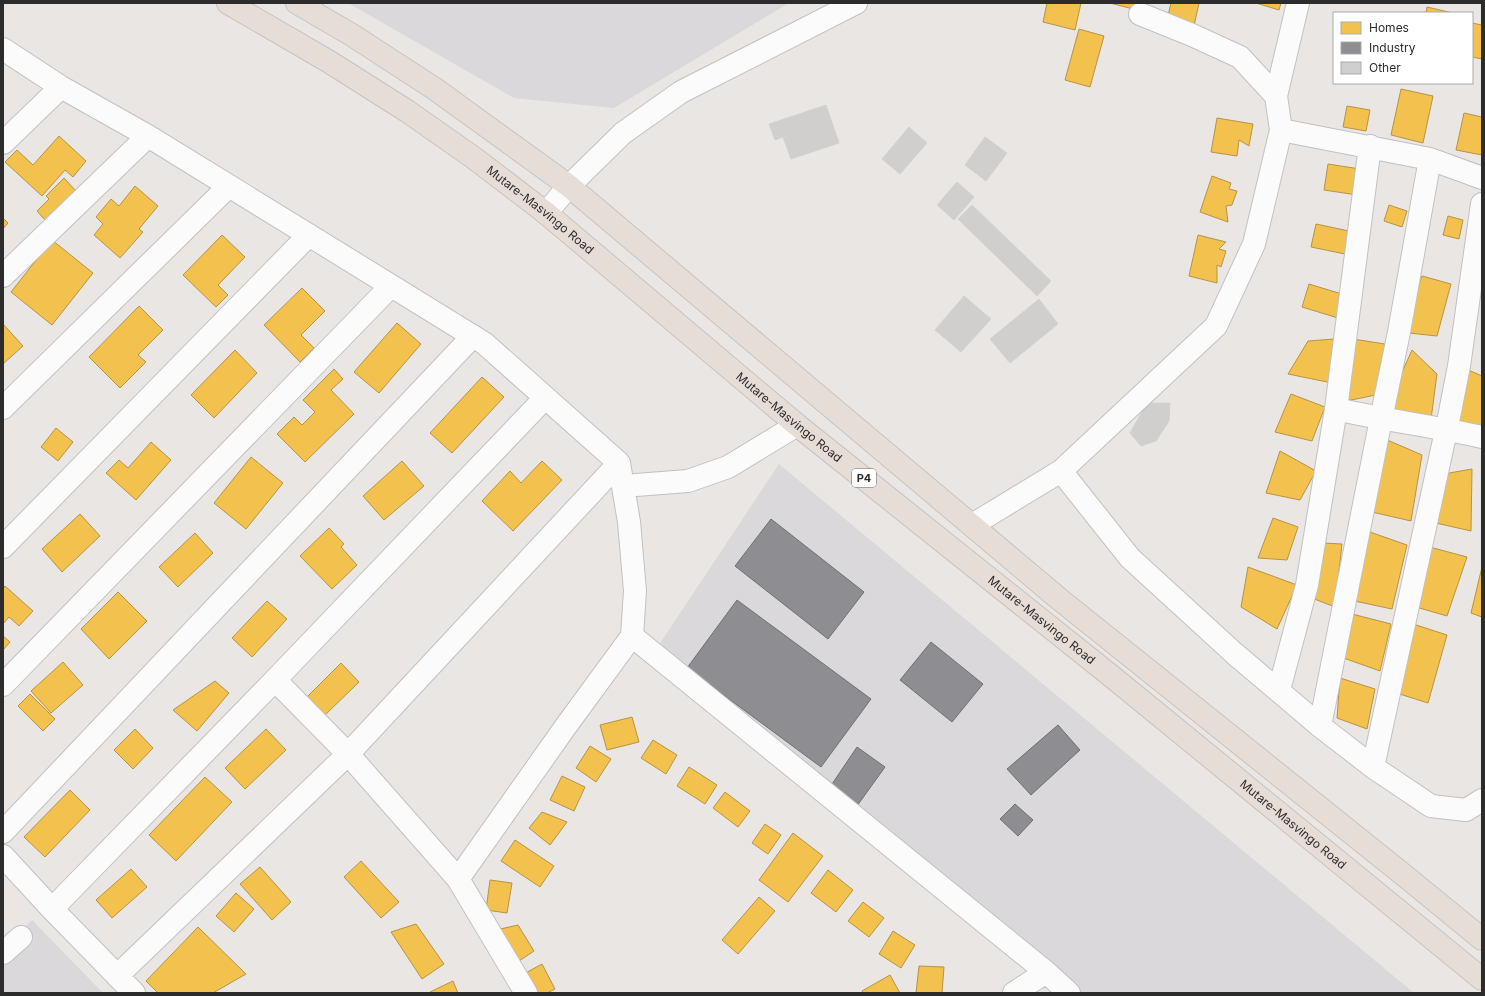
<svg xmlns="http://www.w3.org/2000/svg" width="1485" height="996" font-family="Inter,sans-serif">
  <rect width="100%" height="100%" fill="#e9e6e4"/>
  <!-- industrial -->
  <path fill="#dad8da" d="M 348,3 L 789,3 L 614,108 L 514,98 Z
    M 779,464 L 1414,993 L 1057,993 L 653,654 Z
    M 32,920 L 103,993 L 3,993 L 3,949 Z"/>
  <!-- homes -->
  <path fill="#f2c14e" stroke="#b79444" d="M 1047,3 L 1081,3 L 1075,30 L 1043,22 Z
    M 1110,3 L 1139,3 L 1137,10 Z
    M 1171,3 L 1199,3 L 1192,35 L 1165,28 Z
    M 1256,3 L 1281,3 L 1279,10 Z
    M 1427,7 L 1453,13 L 1426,13 Z
    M 1472,23 L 1482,25 L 1482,59 L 1472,57 Z
    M 1079,29 L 1104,36 L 1090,87 L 1065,80 Z
    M 1401,89 L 1433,96 L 1423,143 L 1391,135 Z
    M 1347,106 L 1370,110 L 1366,131 L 1343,127 Z
    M 1464,113 L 1482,117 L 1482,155 L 1456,150 Z
    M 1217,118 L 1253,124 L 1249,146 L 1239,140 L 1237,156 L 1211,152 Z
    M 59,136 L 86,161 L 73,177 L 65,170 L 42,196 L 5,162 L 17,150 L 33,165 Z
    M 1328,164 L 1360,169 L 1357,195 L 1324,190 Z
    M 1212,176 L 1231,183 L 1229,189 L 1237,191 L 1232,205 L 1226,206 L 1228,222 L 1200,212 Z
    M 64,178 L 76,191 L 45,220 L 37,211 L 49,199 L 46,196 Z
    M 135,186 L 158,206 L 139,229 L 143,232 L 120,258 L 94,235 L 103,224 L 96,217 L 111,199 L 119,206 Z
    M 1389,205 L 1407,211 L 1402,227 L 1384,221 Z
    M 1448,216 L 1463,220 L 1459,239 L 1443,235 Z
    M 3,218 L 8,223 L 3,229 Z
    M 1316,224 L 1349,231 L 1345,254 L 1311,247 Z
    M 222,235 L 245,257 L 218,285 L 228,295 L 216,307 L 183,275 Z
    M 1198,235 L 1226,242 L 1219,249 L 1226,251 L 1221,267 L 1217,265 L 1217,283 L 1189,276 Z
    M 52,240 L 93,273 L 52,325 L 11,292 Z
    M 1422,276 L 1451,284 L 1437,336 L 1399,332 Z
    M 1309,284 L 1345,295 L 1338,318 L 1302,307 Z
    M 302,288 L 325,311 L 301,335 L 314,348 L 300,362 L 264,325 Z
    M 139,306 L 163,330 L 138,355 L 146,362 L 120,388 L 89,357 Z
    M 397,323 L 421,344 L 379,393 L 354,372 Z
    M 3,324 L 23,346 L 3,364 Z
    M 1334,339 L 1332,383 L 1288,374 L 1308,341 Z
    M 1353,339 L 1385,344 L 1376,395 L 1346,401 Z
    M 235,350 L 257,373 L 214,418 L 191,395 Z
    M 1412,350 L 1437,374 L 1430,427 L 1381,419 Z
    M 1459,366 L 1482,376 L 1482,435 L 1449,417 Z
    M 334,369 L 343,379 L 331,390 L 354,414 L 305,462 L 277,434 L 294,417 L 302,425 L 315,412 L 303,400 Z
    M 482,377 L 504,397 L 452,453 L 430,433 Z
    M 1291,394 L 1325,407 L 1312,441 L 1275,432 Z
    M 56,428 L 73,442 L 58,461 L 41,447 Z
    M 1385,439 L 1422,455 L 1411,521 L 1363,510 Z
    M 151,442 L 171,460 L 136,500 L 106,473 L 119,460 L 128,468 Z
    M 1280,451 L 1316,471 L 1300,500 L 1266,493 Z
    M 251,457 L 283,483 L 246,529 L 214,503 Z
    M 402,461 L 424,486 L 384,520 L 363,496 Z
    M 542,461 L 562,480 L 513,531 L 482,501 L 510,471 L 521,483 Z
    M 1472,469 L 1471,531 L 1427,521 L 1438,475 Z
    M 80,514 L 100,536 L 62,572 L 42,549 Z
    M 1273,518 L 1298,527 L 1287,560 L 1258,558 Z
    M 329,528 L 344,544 L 341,547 L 357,565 L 332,589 L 300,556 Z
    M 1367,531 L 1407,545 L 1392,609 L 1345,599 Z
    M 195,533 L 213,553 L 178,587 L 159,567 Z
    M 1323,543 L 1342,544 L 1335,607 L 1304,595 Z
    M 1422,545 L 1467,557 L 1447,616 L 1409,605 Z
    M 1248,567 L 1297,585 L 1277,629 L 1241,607 Z
    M 1482,567 L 1482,617 L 1471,613 Z
    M 5,586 L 33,611 L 19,626 L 9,617 L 3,624 L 3,589 Z
    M 118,592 L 147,621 L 109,659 L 81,629 Z
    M 267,601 L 287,619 L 252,657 L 232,638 Z
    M 1352,614 L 1391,624 L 1380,671 L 1335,655 Z
    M 1413,624 L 1447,635 L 1428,703 L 1390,691 Z
    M 3,636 L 10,642 L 3,650 Z
    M 63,662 L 83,685 L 51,713 L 31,691 Z
    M 341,663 L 359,682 L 322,718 L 305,699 Z
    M 1340,678 L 1375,689 L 1367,729 L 1337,718 Z
    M 215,681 L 229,693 L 197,731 L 173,710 Z
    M 30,694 L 55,719 L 43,731 L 18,706 Z
    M 632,717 L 639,742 L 607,750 L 600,725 Z
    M 135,729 L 153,748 L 133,769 L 114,750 Z
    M 266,729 L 286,750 L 245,789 L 225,768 Z
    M 653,740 L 677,755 L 666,774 L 641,758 Z
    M 590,746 L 611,759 L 596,782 L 576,768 Z
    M 689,767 L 717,785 L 705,804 L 677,786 Z
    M 562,776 L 585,787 L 574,811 L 550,800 Z
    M 205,777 L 232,802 L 176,861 L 149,835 Z
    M 70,790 L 90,810 L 45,857 L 24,837 Z
    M 725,792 L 750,811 L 738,827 L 713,808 Z
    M 542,812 L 567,822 L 550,845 L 529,828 Z
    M 765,824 L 781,835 L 768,854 L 752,843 Z
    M 793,833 L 823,856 L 788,902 L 759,880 Z
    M 515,840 L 554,866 L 540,887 L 501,861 Z
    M 361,861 L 399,902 L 381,918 L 344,877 Z
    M 260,867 L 291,902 L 272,920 L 240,884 Z
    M 131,869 L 147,887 L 112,918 L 96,900 Z
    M 828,870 L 853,890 L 836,912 L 811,893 Z
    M 490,880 L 512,883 L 507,913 L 486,910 Z
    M 236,893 L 254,909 L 234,932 L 216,916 Z
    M 759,897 L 775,911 L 738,954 L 722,940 Z
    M 863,902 L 884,918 L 869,937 L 848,921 Z
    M 416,924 L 444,964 L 422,979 L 391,932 Z
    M 518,925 L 534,951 L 516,963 L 496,930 Z
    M 198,927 L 246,974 L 213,993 L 158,993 L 146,981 Z
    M 893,931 L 915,945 L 901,968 L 879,954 Z
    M 542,964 L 555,989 L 547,993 L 532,993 L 522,975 Z
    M 919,966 L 944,967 L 942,993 L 916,993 Z
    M 890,975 L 900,993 L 863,993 L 862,991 Z
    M 453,981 L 458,993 L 430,993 L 430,992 Z"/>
  <!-- industry -->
  <path fill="#8d8d92" stroke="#707073" d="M 771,519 L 864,592 L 828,639 L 735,566 Z
    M 737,600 L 871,699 L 821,767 L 687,668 Z
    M 931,642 L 983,684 L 952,722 L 900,680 Z
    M 1058,725 L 1080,750 L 1031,795 L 1007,769 Z
    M 857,747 L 885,767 L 857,806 L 830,787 Z
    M 1015,804 L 1033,820 L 1018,836 L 1000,819 Z"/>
  <!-- building -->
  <path fill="#d1cfcd" stroke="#d4d2cf" d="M 826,105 L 839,143 L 791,159 L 783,137 L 775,140 L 769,124 Z
    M 909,127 L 927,143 L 900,174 L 882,159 Z
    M 985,137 L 1007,153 L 986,181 L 965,165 Z
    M 957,182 L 974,197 L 954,220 L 937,205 Z
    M 972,205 L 1051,281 L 1037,296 L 958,219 Z
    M 964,296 L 991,319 L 961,352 L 935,330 Z
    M 1039,299 L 1058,324 L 1010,363 L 990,339 Z
    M 1147,403 L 1170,403 L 1169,421 L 1156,441 L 1141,446 L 1130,433 Z"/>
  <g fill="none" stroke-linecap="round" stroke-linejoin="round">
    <defs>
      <path id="minor" d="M 1140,14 L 1192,35 L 1240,57 L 1276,96 L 1281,130
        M 3,49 L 61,87 L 148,136 L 484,343 L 619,463 L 629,522 L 635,591 L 632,636 L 1046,972 L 1069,993
        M 1276,96 L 1298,3
        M 3,143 L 61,87
        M 546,213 L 569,186 L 623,133 L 681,92 L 856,3
        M 3,276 L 148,136
        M 3,408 L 229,186
        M 1336,409 C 1384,420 1433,426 1482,437
        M 1061,471 L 1216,326 L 1254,244 L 1281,130 L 1430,159 L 1482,178
        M 623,486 L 688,481 L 728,467 L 797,425
        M 972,525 L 1061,471 L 1130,558 L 1235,654 L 1320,726 L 1373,767 L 1431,806 L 1466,810 L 1482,800
        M 3,547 L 309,235
        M 275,680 L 348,754 L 458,879 L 526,993
        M 3,685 L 391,286
        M 1279,690 L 1307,585 L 1336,409 L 1370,146
        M 1320,726 L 1381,419 L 1399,332 L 1430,159
        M 1373,767 L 1449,417 L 1459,366 L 1482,204
        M 3,832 L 473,336
        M 3,856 L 52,909 L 134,993
        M 458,879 L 566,726 L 632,636
        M 52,909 L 275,680 L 545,398
        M 3,953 L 21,937
        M 117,976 L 348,754 L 619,463
        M 1014,993 L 1046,972"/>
      <g id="highway">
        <path id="s1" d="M 228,3 L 328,61 L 407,111 L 474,158 L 546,213 L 797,425 L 1110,675 L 1482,979"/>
        <path d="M 297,3 L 352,35 L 435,89 L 569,186 L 1058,598 L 1405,876 L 1482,939"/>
      </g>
    </defs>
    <!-- minor casing -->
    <use href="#minor" stroke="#c2c1c2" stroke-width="24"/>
    <!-- highway casing -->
    <use href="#highway" stroke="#c5c4c3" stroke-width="24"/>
    <!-- minor -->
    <use href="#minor" stroke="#fcfbfb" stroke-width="22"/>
    <!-- highway -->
    <use href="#highway" stroke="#e6ddd7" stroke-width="22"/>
  </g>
  <g text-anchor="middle" stroke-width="4" stroke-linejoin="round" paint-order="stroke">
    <!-- shield labels -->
    <rect fill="#fff" stroke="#6b6b6b" stroke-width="1" x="852" y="469" width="24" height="18" rx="3"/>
    <g font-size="11" font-weight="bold" fill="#2c2c2c">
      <text x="864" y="482">P4</text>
    </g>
    <!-- street labels -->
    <g font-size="12" fill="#2c2c2c" stroke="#fff">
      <text dy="4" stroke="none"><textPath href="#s1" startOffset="375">Mutare-Masvingo Road</textPath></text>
      <text dy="4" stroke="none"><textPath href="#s1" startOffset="699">Mutare-Masvingo Road</textPath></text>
      <text dy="4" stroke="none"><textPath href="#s1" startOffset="1023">Mutare-Masvingo Road</textPath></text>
      <text dy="4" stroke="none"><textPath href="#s1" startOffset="1347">Mutare-Masvingo Road</textPath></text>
    </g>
  </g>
  <!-- border -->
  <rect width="1485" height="996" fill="none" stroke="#2c2c2c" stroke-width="8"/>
  <!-- legend -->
  <rect x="1333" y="12" width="140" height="72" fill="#ffffff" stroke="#ababab"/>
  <rect x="1341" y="22" width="20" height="12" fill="#f2c14e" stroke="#ababab"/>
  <text x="1369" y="32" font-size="12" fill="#2c2c2c">Homes</text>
  <rect x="1341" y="42" width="20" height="12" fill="#8d8d92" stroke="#ababab"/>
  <text x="1369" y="52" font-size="12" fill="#2c2c2c">Industry</text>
  <rect x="1341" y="62" width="20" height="12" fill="#d1cfcd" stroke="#ababab"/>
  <text x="1369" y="72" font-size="12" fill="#2c2c2c">Other</text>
</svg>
